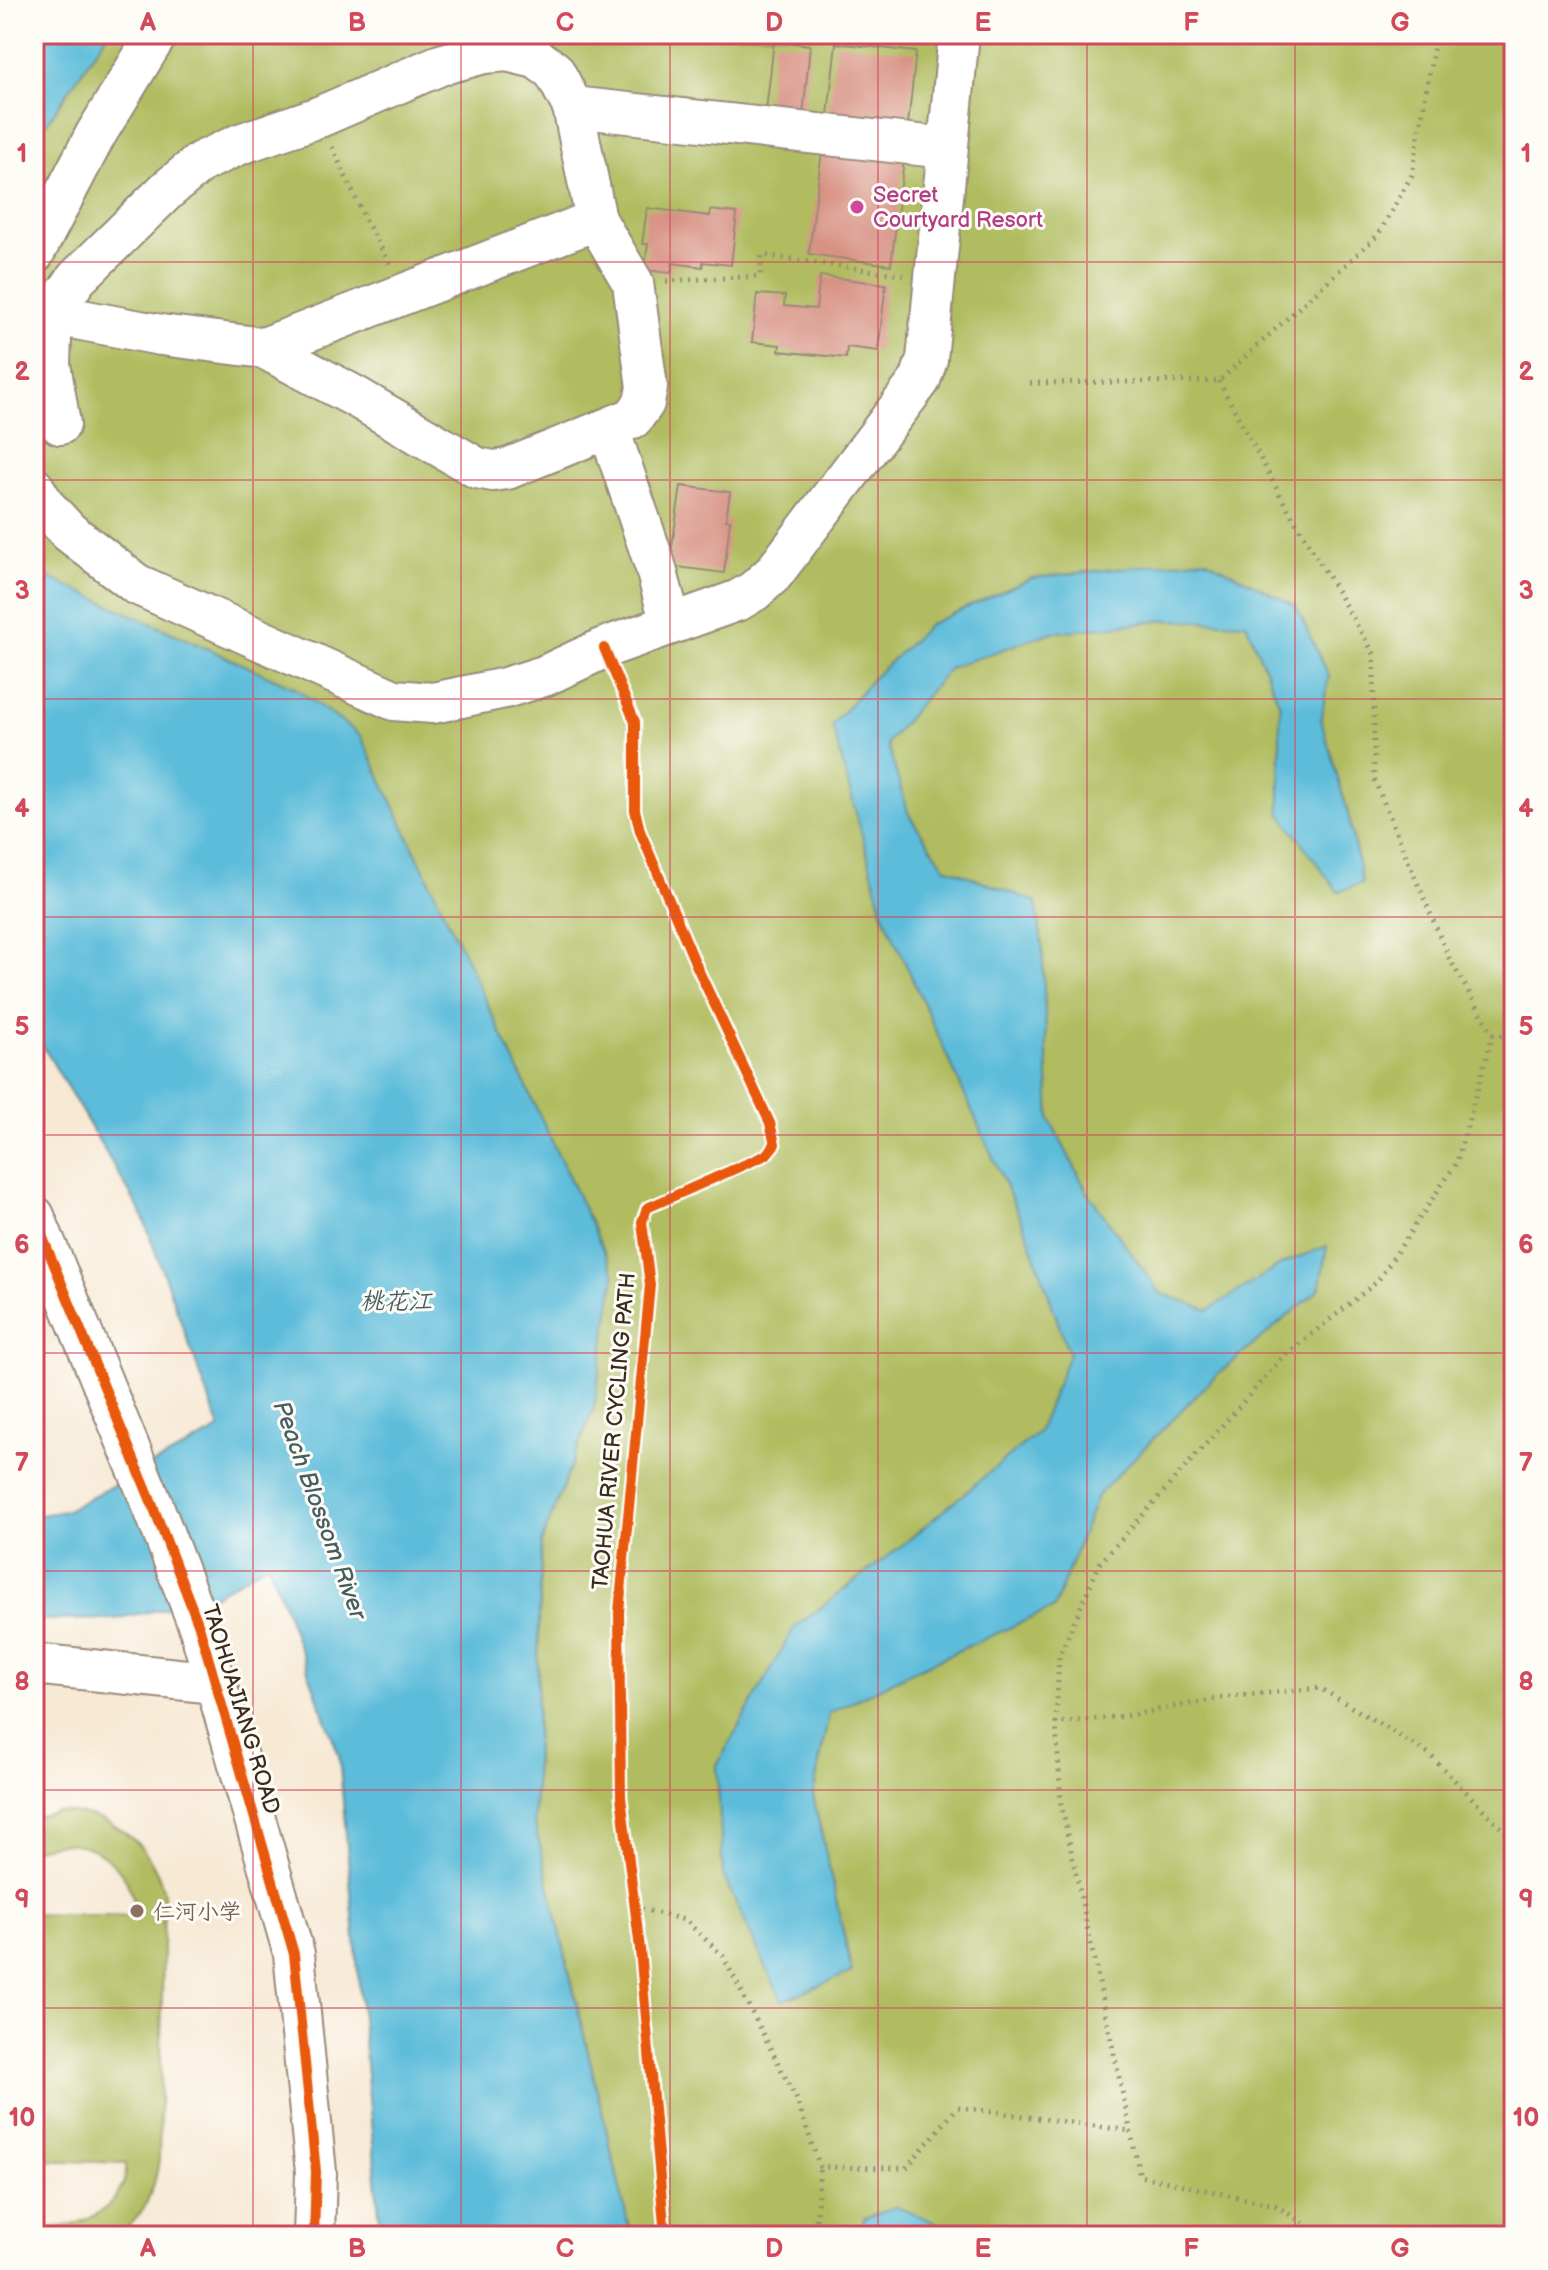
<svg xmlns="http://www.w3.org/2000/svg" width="1548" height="2270" font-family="'Balsamiq Sans','LXGW WenKai TC',sans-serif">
  <rect width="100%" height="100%" fill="#fdfcf7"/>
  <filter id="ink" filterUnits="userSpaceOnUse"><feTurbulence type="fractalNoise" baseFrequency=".0125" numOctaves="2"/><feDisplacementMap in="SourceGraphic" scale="16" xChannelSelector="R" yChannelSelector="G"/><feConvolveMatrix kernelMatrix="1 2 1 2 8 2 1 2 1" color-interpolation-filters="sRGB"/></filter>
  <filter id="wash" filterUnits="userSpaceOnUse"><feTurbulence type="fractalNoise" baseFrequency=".006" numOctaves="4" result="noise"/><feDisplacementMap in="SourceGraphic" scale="32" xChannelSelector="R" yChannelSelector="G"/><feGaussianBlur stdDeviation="1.8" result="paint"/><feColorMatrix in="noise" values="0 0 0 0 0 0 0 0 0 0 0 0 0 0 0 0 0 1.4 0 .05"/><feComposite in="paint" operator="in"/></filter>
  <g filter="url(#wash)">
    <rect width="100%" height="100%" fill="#f7e9d4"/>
    <!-- green -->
    <path fill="#b0bc5e" stroke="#76733e" stroke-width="2" d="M 107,34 L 1514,34 L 1514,2236 L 631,2236 L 534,1821 L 541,1543 L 594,1407 L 295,688 L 34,571 L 34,142 Z
      M 57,1812 C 110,1812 150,1841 164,1892 L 159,2160 C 154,2192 144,2217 117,2236 L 34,2236 L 34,2225 C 74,2235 129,2208 126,2163 L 34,2160 L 34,1914 L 135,1917 C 135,1863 83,1828 34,1850 L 34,1817 Z"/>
    <!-- water -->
    <path fill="#5cbcda" stroke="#4c737c" stroke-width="2" d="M 34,34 L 107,34 L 34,142 Z
      M 1205,559 L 1296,606 L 1329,676 L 1321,719 L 1348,813 L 1362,883 L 1338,892 L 1280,813 L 1280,705 L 1246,623 L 1169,620 L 1049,633 L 949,668 L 887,743 L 909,815 L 945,867 L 1036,902 L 1042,944 L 1050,1120 L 1088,1193 L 1160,1293 L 1208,1310 L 1284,1263 L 1327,1246 L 1319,1290 L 1211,1380 L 1097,1496 L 1054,1608 L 926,1665 L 829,1713 L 813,1795 L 852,1972 L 782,2001 L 723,1875 L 717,1765 L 794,1628 L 901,1546 L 1038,1432 L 1069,1354 L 1028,1235 L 884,916 L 832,725 L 872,679 L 930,624 L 1032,578 Z
      M 34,571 L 295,688 L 361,736 L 615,1275 L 594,1407 L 541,1543 L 534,1821 L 631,2236 L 381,2236 L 339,1755 L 268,1563 L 207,1600 L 114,1619 L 34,1620 L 34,1516 L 65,1511 L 220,1429 L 141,1212 L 34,1031 Z
      M 897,2206 L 943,2226 L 936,2236 L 858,2236 L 864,2218 Z"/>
    <g id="blocks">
      <!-- building -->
      <path fill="#d89284" d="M 774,41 L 810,45 L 803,116 L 765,120 Z
        M 836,43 L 916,52 L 907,133 L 827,124 Z
        M 822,150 L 904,160 L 891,265 L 809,254 Z
        M 647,208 L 710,216 L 710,210 L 737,213 L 731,265 L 703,262 L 703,267 L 673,263 L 671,273 L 644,270 L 648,244 L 642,244 Z
        M 820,276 L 886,284 L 878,351 L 847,347 L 846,358 L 779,351 L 780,345 L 752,342 L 757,294 L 785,296 L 784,306 L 816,309 Z
        M 681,486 L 730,492 L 726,520 L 730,520 L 724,573 L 669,566 Z"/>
    </g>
  </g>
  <g filter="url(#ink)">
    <use href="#blocks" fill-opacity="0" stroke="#998a79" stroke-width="2"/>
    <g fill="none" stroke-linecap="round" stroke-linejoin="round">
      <defs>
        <path id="minor" d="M 573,107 L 946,148
          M 34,253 L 96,134 L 157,34
          M 34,311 L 161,335 L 264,348 L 356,397 L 477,468 L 493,471 L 507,469 L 633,418 L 644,403 L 647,387 L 633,283 L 596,220 L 573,107 L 554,71 L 536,58 L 507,51 L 484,53 L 440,65 L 319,117 L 240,144 L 201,162 L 167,190 L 77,278 L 52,313 L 50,364 L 60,424
          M 264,348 L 596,220
          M 609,429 L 655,565 L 671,624
          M 34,488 L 45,506 L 69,532 L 136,584 L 394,700 L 433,703 L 505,688 L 544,676 L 604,648 L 739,600 L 754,591 L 773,574 L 920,380 L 927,359 L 959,34
          M 34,1216 L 153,1506 L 199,1626 L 294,1954 L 316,2172 L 314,2236
          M 34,1664 L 215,1683"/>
      </defs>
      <!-- minor casing -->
      <use href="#minor" stroke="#998a79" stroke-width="44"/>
      <!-- path -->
      <path stroke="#998a79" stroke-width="5" stroke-dasharray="2 6" stroke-linecap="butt" d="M 332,147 L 366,221 L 390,264
        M 666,281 L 760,276 L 762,255 L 903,275
        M 1219,381 L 1285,504 L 1374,654 L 1374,779 L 1449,958 L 1493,1034 L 1514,1038
        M 1030,383 L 1219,381 L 1378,235 L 1412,175 L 1436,34
        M 1056,1723 L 1059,1656 L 1100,1563 L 1284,1356 L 1377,1282 L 1457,1162 L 1493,1034
        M 634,1907 L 685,1920 L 723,1956 L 796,2098 L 820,2167 L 906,2168 L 958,2107 L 1131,2131
        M 815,2236 L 820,2167
        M 1324,2236 L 1275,2205 L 1140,2176 L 1061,1803 L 1056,1723 L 1125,1716 L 1228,1697 L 1320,1688 L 1428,1753 L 1514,1841"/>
      <!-- minor -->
      <use href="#minor" stroke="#fff" stroke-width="40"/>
      <defs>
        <path id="cycleway" d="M 604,648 L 635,722 L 635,810 L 640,831 L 697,967 L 770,1123 L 775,1144 L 766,1155 L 647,1208 L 642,1222 L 650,1285 L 619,1612 L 621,1797 L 640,1949 L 665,2236
          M 34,1216 L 153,1506 L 199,1626 L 294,1954 L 316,2172 L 314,2236"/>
      </defs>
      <!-- cycleway casing -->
      <use href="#cycleway" stroke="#fdfcf7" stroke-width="15"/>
      <!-- cycleway -->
      <use href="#cycleway" stroke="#e8590c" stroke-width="10"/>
    </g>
  </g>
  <!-- grid -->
  <path fill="none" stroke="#d1495b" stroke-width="2" stroke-opacity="0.55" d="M 253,34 L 253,2236M 461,34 L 461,2236M 670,34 L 670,2236M 878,34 L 878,2236M 1087,34 L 1087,2236M 1295,34 L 1295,2236M 34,262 L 1514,262M 34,480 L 1514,480M 34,699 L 1514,699M 34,917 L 1514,917M 34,1135 L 1514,1135M 34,1353 L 1514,1353M 34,1571 L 1514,1571M 34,1790 L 1514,1790M 34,2008 L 1514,2008"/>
  <!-- markers -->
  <circle fill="#d1479c" stroke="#fdfcf7" stroke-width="3" cx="857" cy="207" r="8"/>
  <circle fill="#8d6e63" stroke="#fdfcf7" stroke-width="3" cx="137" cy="1911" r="8"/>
  <g text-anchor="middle" stroke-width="6" stroke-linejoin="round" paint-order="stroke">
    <!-- hotel labels -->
    <g font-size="22" fill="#b23c85" stroke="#fdfcf7" text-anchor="start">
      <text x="873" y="202">Secret<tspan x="873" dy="25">Courtyard Resort</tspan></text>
    </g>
    <!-- street labels -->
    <g font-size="22" fill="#3b2a1e" stroke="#fdfcf7">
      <text transform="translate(613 1431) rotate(-85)" y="8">TAOHUA RIVER CYCLING PATH</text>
      <text transform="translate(242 1709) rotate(73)" y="8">TAOHUAJIANG ROAD</text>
    </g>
    <!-- education labels -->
    <g font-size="22" fill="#785e54" stroke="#fdfcf7" text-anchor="start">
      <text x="153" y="1919">仁河小学</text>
    </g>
    <!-- water labels -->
    <g font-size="24" font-style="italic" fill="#475d60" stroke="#fdfcf7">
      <text x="396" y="1309">桃花江</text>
      <text transform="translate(320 1510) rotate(70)" y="8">Peach Blossom River</text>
    </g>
  </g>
  <!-- margin -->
  <rect width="1548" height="2270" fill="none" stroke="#fdfcf7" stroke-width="88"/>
  <rect x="44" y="44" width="1460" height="2182" fill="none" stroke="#d1495b" stroke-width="3"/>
  <g font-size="26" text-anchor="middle" font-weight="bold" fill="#d1495b">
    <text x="148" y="31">A</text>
    <text x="357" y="31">B</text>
    <text x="565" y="31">C</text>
    <text x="774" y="31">D</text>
    <text x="983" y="31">E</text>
    <text x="1191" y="31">F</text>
    <text x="1400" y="31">G</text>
    <text x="22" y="162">1</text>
    <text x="1526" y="162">1</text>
    <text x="22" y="380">2</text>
    <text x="1526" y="380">2</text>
    <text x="22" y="599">3</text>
    <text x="1526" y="599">3</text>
    <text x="22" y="817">4</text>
    <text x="1526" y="817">4</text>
    <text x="22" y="1035">5</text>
    <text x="1526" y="1035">5</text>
    <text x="22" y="1253">6</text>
    <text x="1526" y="1253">6</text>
    <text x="22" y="1471">7</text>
    <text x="1526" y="1471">7</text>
    <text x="22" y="1690">8</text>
    <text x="1526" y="1690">8</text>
    <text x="22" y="1908">9</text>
    <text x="1526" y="1908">9</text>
    <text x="22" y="2126">10</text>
    <text x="1526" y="2126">10</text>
    <text x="148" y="2257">A</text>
    <text x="357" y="2257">B</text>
    <text x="565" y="2257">C</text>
    <text x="774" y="2257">D</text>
    <text x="983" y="2257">E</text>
    <text x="1191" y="2257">F</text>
    <text x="1400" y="2257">G</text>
  </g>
</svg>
